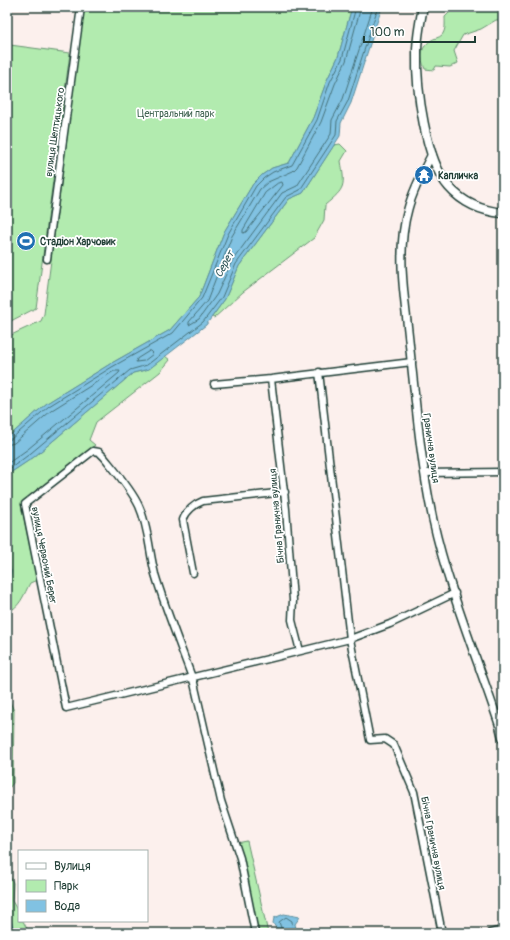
<svg xmlns="http://www.w3.org/2000/svg" width="510" height="940" font-family="Pangolin,sans-serif">
  <rect width="100%" height="100%" fill="#fcf0ed"/>
  <filter id="ink" filterUnits="userSpaceOnUse"><feTurbulence type="fractalNoise" baseFrequency=".025" numOctaves="2"/><feDisplacementMap in="SourceGraphic" scale="8" xChannelSelector="R" yChannelSelector="G"/><feConvolveMatrix kernelMatrix="1 2 1 2 8 2 1 2 1" color-interpolation-filters="sRGB"/></filter>
  <g filter="url(#ink)">
    <!-- green -->
    <path fill="#b2ebaf" stroke="#689472" d="M 84,7 L 352,7 L 338,57 L 327,80 L 313,118 L 289,163 L 272,168 L 262,175 L 253,184 L 224,232 L 199,297 L 170,330 L 110,364 L 47,403 L 7,438 L 7,337 L 41,321 L 44,314 Z
      M 455,7 L 503,7 L 503,20 L 496,20 L 481,29 L 463,35 L 454,51 L 458,63 L 450,67 L 436,66 L 434,70 L 425,69 C 420,57 420,49 430,41 C 434,38 439,38 442,35 C 446,30 445,23 445,17 Z
      M 7,42 L 10,45 L 70,53 L 57,149 L 50,158 L 49,166 L 54,173 L 36,308 L 7,323 Z
      M 340,144 L 347,151 L 341,161 C 345,186 346,188 325,205 L 324,220 L 314,238 L 243,292 L 214,318 L 212,317 L 225,299 L 239,266 L 289,199 L 303,193 L 334,145 Z
      M 165,356 L 170,360 L 160,372 L 96,422 L 89,440 L 95,445 L 21,504 L 37,580 L 30,583 C 24,594 20,608 7,612 L 7,591 L 8,591 L 11,571 L 7,558 L 7,475 L 34,457 L 133,373 L 149,369 Z
      M 7,695 L 14,711 L 13,783 L 9,788 L 7,773 Z
      M 247,841 L 268,933 L 258,933 L 237,843 Z
      M 7,869 L 13,883 L 12,901 L 19,913 L 19,921 L 23,921 L 29,933 L 15,933 C 5,912 7,892 7,869 Z"/>
    <!-- water -->
    <path fill="#81c2e2" stroke="#5a8d9c" d="M 352,7 L 382,7 L 351,103 L 341,123 L 340,136 L 303,193 L 289,199 L 239,266 L 225,299 L 206,325 L 149,369 L 133,373 L 34,457 L 7,475 L 7,438 L 47,403 L 110,364 L 170,330 L 199,297 L 224,232 L 253,184 L 262,175 L 272,168 L 289,163 L 313,118 L 327,80 L 338,57 Z
      M 7,559 L 11,571 L 9,591 L 7,591 Z
      M 7,909 L 15,933 L 7,933 Z
      M 284,914 L 300,917 L 295,924 L 297,933 L 279,933 L 273,923 L 274,918 Z"/>
    <g fill="none" stroke-linecap="round" stroke-linejoin="round">
      <!-- shore -->
      <path stroke="#46727a" stroke-width="1" d="M 361,7 L 346,61 L 335,84 L 321,122 L 297,167 L 293,171 L 268,182 L 260,189 L 232,236 L 207,301 L 189,322 L 189,325 L 199,319 L 217,294 L 232,261 L 282,193 L 297,186 L 331,134 L 332,120 L 343,99 L 373,7
        M 278,183 L 282,182 L 283,185 L 246,232 L 243,233 L 243,230 L 265,193 Z
        M 150,351 L 153,354 L 144,361 L 136,362 L 137,359 Z
        M 7,440 L 11,439 L 49,406 L 112,367 L 173,333 L 202,298 L 228,234 L 256,186 L 264,178 L 273,172 L 292,165 L 317,120 L 330,82 L 342,59 L 356,7
        M 7,445 L 14,443 L 52,410 L 114,371 L 120,371 L 119,373 L 28,449 L 7,464
        M 7,471 L 31,453 L 130,370 L 147,365 L 203,322 L 222,297 L 236,264 L 286,197 L 300,190 L 336,135 L 337,121 L 348,101 L 378,7
        M 283,933 L 279,922 L 286,917 L 292,921 L 293,933"/>
      <defs>
        <path id="minor" d="M 47,259 L 81,7
          M 319,372 L 350,639 L 370,740 L 385,739 L 394,745 L 414,792 L 442,933
          M 271,379 L 286,509 L 293,600 L 292,620 L 300,651
          M 214,384 L 271,379 L 412,362
          M 425,473 L 503,472
          M 193,573 L 183,520 C 186,511 195,504 203,501 L 285,492
          M 255,933 L 240,858 L 221,801 L 194,683 C 181,647 166,611 155,574 C 149,552 149,528 139,506 C 131,489 116,472 104,457 L 99,452 L 93,451 L 25,504 L 66,708 L 350,639 L 390,624 L 455,593
          M 490,933 L 503,930"/>
        <path id="tertiary" d="M 432,154 C 423,171 413,190 408,209 C 395,255 406,303 410,350 C 416,406 421,464 433,520 C 448,588 477,658 499,724 L 503,740"/>
        <path id="secondary" d="M 423,7 C 420,22 417,37 417,52 C 416,88 425,160 449,187 C 463,203 482,211 503,213"/>
      </defs>
      <!-- minor casing -->
      <use href="#minor" stroke="#1f3d34" stroke-width="9"/>
      <!-- tertiary casing -->
      <use href="#tertiary" stroke="#1f3d34" stroke-width="10"/>
      <!-- secondary casing -->
      <use href="#secondary" stroke="#1f3d34" stroke-width="11"/>
      <!-- minor -->
      <use href="#minor" stroke="#fff" stroke-width="6"/>
      <!-- tertiary -->
      <use href="#tertiary" stroke="#fff" stroke-width="7"/>
      <!-- secondary -->
      <use href="#secondary" stroke="#fff" stroke-width="8"/>
    </g>
  </g>
  <!-- icons -->
  <defs>
    <symbol id="temple-disc" viewBox="-11 -11 22 22"><circle r="9.5" fill="#1f6fb2" stroke="#fff"/><path d="M0-6L5-2H3V0L6.5 2.5H4V6H1.5V3h-3V6H-4V2.5H-6.5L-3 0V-2H-5Z" fill="#fff"/></symbol>
    <symbol id="stadium-disc" viewBox="-11 -11 22 22"><circle r="9.5" fill="#1f6fb2" stroke="#fff"/><path d="M0-5a6.5 5 0 1 0 0 10a6.5 5 0 1 0 0-10ZM-3.5-1.8h7v3.6h-7Z" fill="#fff"/></symbol>
  </defs>
  <g fill-rule="evenodd">
    <use href="#temple-disc" x="413" y="164" width="22" height="22"/>
    <use href="#stadium-disc" x="15" y="230" width="22" height="22"/>
  </g>
  <g text-anchor="middle" stroke-width="3.5" stroke-linejoin="round" paint-order="stroke">
    <!-- park labels -->
    <g font-size="10" fill="#3c604d" stroke="#fff">
      <text x="176" y="117">Центральний парк</text>
    </g>
    <!-- street labels -->
    <g font-size="10" fill="#1f3d34" stroke="#fff">
      <text transform="translate(54 132) rotate(-82)" y="4">вулиця Шептицького</text>
      <text transform="translate(432 448) rotate(82)" y="4">Гранична вулиця</text>
      <text transform="translate(276 516) rotate(-95)" y="4">Бічна Гранична вулиця</text>
      <text transform="translate(45 555) rotate(79)" y="4">вулиця Червоний Берег</text>
      <text transform="translate(434 843) rotate(79)" y="4">Бічна Гранична вулиця</text>
    </g>
    <!-- poi labels -->
    <g font-size="10" font-weight="bold" fill="#1f3d34" stroke="#fff" text-anchor="start">
      <text x="438" y="179">Капличка</text>
      <text x="40" y="245">Стадіон Харчовик</text>
    </g>
    <!-- water labels -->
    <g font-size="11" font-style="italic" fill="#385e60" stroke="#fff">
      <text transform="translate(224 264) rotate(-61)" y="4">Серет</text>
    </g>
  </g>
  <!-- margin -->
  <rect width="510" height="940" fill="none" stroke="#fff" stroke-width="24"/>
  <rect x="12" y="12" width="486" height="916" fill="none" stroke="#1f3d34" stroke-width="1.5" filter="url(#ink)"/>
  <!-- legend -->
  <rect x="18" y="850" width="130" height="72" fill="#ffffff" stroke="#a5b1ae"/>
  <rect x="26" y="863" width="20" height="6" fill="#ffffff" stroke="#a5b1ae"/>
  <text x="54" y="870" font-size="12" fill="#1f3d34">Вулиця</text>
  <rect x="26" y="880" width="20" height="12" fill="#b2ebaf" stroke="#a5b1ae"/>
  <text x="54" y="890" font-size="12" fill="#1f3d34">Парк</text>
  <rect x="26" y="900" width="20" height="12" fill="#81c2e2" stroke="#a5b1ae"/>
  <text x="54" y="910" font-size="12" fill="#1f3d34">Вода</text>
  <!-- scale -->
  <path d="M364 36v6h111v-6" fill="none" stroke="#1f3d34" stroke-width="2"/>
  <text x="370" y="36" font-size="12" fill="#1f3d34" stroke="#ffffff" stroke-width="3" paint-order="stroke">100 m</text>
</svg>
